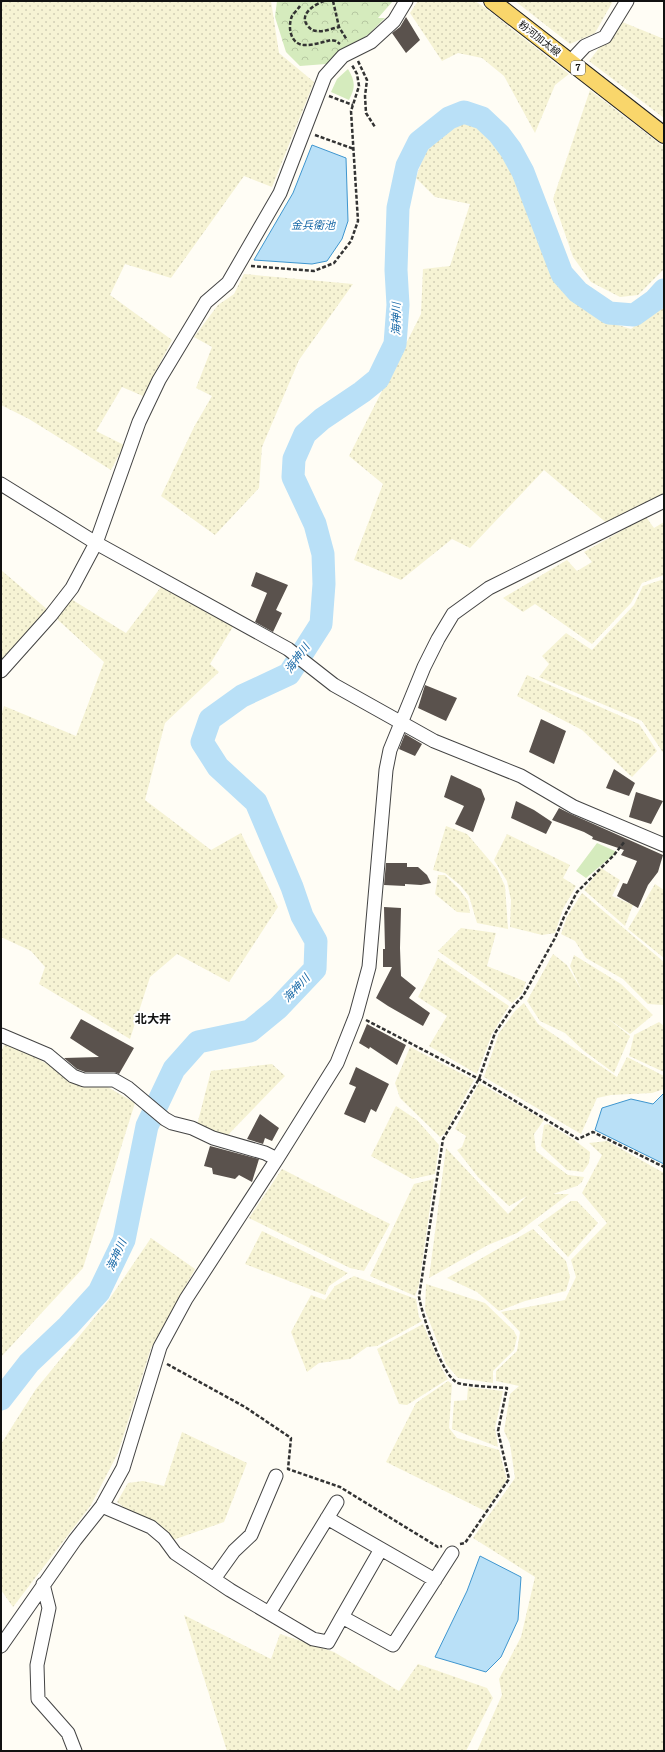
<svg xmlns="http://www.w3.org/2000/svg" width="665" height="1752" font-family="Literata,'Noto Sans JP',serif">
  <defs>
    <pattern id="farmland-dots" width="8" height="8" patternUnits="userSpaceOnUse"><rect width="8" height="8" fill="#f6f3d4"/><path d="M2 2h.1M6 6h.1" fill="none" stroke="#d2cfb5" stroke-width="1.8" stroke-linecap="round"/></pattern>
    <pattern id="park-crowns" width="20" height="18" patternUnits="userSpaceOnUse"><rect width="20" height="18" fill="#d5ebbd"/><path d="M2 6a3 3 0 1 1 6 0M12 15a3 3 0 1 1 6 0" fill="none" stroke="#b6c8a1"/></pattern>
  </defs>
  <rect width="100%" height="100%" fill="#fffdf5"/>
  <!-- farmland -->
  <path fill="url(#farmland-dots)" d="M 1,1 L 271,1 L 279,53 L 314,82 L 272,187 L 244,176 L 171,278 L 125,264 L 110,295 L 172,340 L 143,396 L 122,387 L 96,431 L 124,445 L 111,470 L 29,419 L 1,405 Z
    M 418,1 L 475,1 L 484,7 L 569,74 L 555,85 L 535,133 L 504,76 L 482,58 L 458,53 L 442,61 L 410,13 Z
    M 515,1 L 613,1 L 595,33 L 570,44 Z
    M 620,21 L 664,39 L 664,118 L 589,61 Z
    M 590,90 L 664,147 L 664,269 L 638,295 L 620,297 L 591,282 L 573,257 L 553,199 Z
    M 466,122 L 483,131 L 510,165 L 532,213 L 547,256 L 563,286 L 579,305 L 602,320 L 631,329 L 664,303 L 664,493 L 609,525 L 544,470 L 470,548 L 452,539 L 401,580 L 354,560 L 383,484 L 349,456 L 421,314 L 423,269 L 450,266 L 470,204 L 435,197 L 416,178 L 426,149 L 441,131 L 454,123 Z
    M 244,274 L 353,284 L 299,360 L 262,447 L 259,488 L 215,535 L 161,496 L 194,427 L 212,396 L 196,388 L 212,347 L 194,337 L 218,305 L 234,294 Z
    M 646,517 L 654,528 L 664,522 L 664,575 L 642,583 L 631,603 L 592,644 L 535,604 L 523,612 L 503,598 L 567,560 L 577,571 L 592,562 L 584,552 Z
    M 1,570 L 48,610 L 1,663 Z
    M 664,579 L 664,754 L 642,721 L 539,677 L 549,664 L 542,656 L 566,633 L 592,650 L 634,605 L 643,586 Z
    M 161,587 L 234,625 L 210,664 L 219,672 L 165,723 L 145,800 L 211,850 L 241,833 L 278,907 L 229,982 L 177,954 L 150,977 L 130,1039 L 39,984 L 45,967 L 31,951 L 1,937 L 1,715 L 4,706 L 76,736 L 104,662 L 57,619 L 71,599 L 126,633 Z
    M 527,675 L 639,724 L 657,751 L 632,777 L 582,730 L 517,696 Z
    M 446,826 L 467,834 L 497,869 L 505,886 L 508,929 L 477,923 L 469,896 L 460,885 L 445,873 L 433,870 Z
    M 507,834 L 570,865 L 563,878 L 576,886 L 563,909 L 555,933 L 542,935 L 510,927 L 511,900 L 507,881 L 494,860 Z
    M 601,868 L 620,880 L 612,896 L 633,905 L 625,926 L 584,890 Z
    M 438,875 L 445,875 L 459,889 L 468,901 L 470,913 L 457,912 L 435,894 Z
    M 655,884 L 664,890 L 664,958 L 628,929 Z
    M 582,893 L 664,962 L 663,1005 L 648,1004 L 623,979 L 586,958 L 575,941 L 561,934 L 567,917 Z
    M 461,928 L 496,933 L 487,966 L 526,982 L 522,993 L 512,1003 L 438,951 Z
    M 553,954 L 567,965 L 582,991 L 570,966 L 574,955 L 621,984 L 653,1015 L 630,1034 L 606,1017 L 630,1036 L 614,1073 L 584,1051 L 565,1033 L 540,1021 L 527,1001 Z
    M 438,958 L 509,1006 L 492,1034 L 477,1074 L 429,1046 L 447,1016 L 418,997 Z
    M 524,1003 L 538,1024 L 617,1077 L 627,1057 L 664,1076 L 664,1089 L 652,1093 L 611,1095 L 597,1098 L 581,1134 L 484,1077 L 499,1033 L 515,1011 Z
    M 659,1022 L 664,1026 L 664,1072 L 629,1056 L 634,1035 Z
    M 6,1042 L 55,1068 L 70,1082 L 106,1086 L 135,1103 L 83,1268 L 1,1357 L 1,1051 Z
    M 410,1047 L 474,1080 L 445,1133 L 440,1137 L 400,1098 L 395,1083 Z
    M 272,1064 L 285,1076 L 226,1137 L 197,1125 L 211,1071 Z
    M 479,1083 L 544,1120 L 534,1134 L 536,1151 L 568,1175 L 584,1177 L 582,1182 L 577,1186 L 553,1194 L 569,1194 L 517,1233 L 488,1245 L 429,1278 L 446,1148 L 508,1214 L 527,1196 L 509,1206 L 478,1177 L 457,1150 L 462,1147 L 466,1136 L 455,1129 Z
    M 396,1106 L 417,1120 L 439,1145 L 435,1174 L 412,1179 L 371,1156 Z
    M 548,1124 L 573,1139 L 590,1152 L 589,1163 L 583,1172 L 567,1170 L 541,1146 L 544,1125 Z
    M 607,1141 L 664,1173 L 664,1751 L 477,1751 L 502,1695 L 499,1679 L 521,1637 L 535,1577 L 473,1538 L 515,1478 L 510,1444 L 504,1431 L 510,1394 L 519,1386 L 496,1381 L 496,1371 L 517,1351 L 520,1332 L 501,1312 L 565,1300 L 576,1277 L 571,1260 L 607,1223 L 582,1193 L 602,1155 L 589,1143 Z
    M 282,1169 L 390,1224 L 364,1271 L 350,1268 L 249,1218 Z
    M 434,1179 L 419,1285 L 415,1296 L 370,1276 L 414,1184 Z
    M 571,1201 L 577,1201 L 598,1223 L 568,1257 L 538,1225 Z
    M 533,1229 L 566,1261 L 570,1277 L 566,1291 L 525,1301 L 499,1311 L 477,1292 L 447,1278 Z
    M 262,1231 L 348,1273 L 329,1286 L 325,1295 L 245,1264 Z
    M 151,1238 L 195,1269 L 151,1348 L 118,1453 L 91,1505 L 13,1607 L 1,1590 L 1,1444 L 36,1389 L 108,1301 Z
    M 354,1276 L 416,1299 L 419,1317 L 422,1321 L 377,1346 L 367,1347 L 350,1359 L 319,1363 L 307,1372 L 291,1332 L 311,1295 L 325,1300 L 335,1286 Z
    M 426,1284 L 485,1303 L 514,1331 L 517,1337 L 514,1350 L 493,1371 L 493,1383 L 458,1378 L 446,1364 L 425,1310 Z
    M 423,1324 L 442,1369 L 448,1379 L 407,1405 L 399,1404 L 377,1349 Z
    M 448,1381 L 452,1384 L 449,1428 L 457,1438 L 499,1450 L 507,1480 L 485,1511 L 386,1462 L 416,1403 Z
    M 468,1387 L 503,1391 L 495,1428 L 498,1447 L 452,1429 L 454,1401 L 467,1400 Z
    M 182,1432 L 247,1463 L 224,1522 L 173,1540 L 157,1522 L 129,1511 L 117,1502 L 128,1483 L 143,1481 L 164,1486 Z
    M 184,1615 L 271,1659 L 280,1634 L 334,1652 L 399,1691 L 418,1664 L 487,1688 L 493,1698 L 466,1751 L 227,1751 Z"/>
  <!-- grass -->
  <path fill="#d5ebbd" d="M 348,69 C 355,81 356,87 349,100 L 331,92 L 337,79 Z
    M 597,843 L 617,852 L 586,878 L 576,871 Z"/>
  <!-- park -->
  <path fill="url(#park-crowns)" d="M 277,1 L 307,1 L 310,2 L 312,1 L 393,1 L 378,18 L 385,18 L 369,34 L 326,64 L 300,66 L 286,52 L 275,17 Z"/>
  <!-- water -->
  <path fill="#b9e0f7" stroke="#3f96cf" d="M 312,145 L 346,158 L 348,221 L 342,239 L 327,261 L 312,264 L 254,260 L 293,193 Z
    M 664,1093 L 664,1164 L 595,1130 L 602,1108 L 631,1099 L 653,1104 Z
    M 480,1556 L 521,1577 L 518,1620 L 501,1657 L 486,1672 L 435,1657 L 467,1591 Z"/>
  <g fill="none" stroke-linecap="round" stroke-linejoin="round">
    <!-- river -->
    <path stroke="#b9e0f7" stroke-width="23" d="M 1,1399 L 29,1363 L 68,1326 L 99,1292 L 124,1240 L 147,1126 L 174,1069 L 198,1042 L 250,1031 L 278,1008 L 315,969 L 316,941 L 302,916 L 292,887 L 256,802 L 218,767 L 202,742 L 210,719 L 242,696 L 289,674 L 321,624 L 324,584 L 323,554 L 315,524 L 293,477 L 294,459 L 305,434 L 322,419 L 362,392 L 378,379 L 395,344 L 398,305 L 396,270 L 398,208 L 407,166 L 419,142 L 449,118 L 464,112 L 482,118 L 499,134 L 511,150 L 523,172 L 562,274 L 578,292 L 609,313 L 634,315 L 655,300 L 664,290"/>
  </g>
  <!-- building -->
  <path fill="#5a524d" d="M 406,17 L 420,40 L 406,53 L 392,33 L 400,27 Z
    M 256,572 L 288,585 L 276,610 L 282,613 L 273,632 L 255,622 L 267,593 L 251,586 Z
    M 425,685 L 457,698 L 446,721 L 418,708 Z
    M 541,719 L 566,731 L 554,764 L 529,752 Z
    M 405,734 L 422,744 L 415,756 L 399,749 Z
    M 614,769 L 635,783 L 629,796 L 606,788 Z
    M 451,775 L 481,789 L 485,799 L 473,832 L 455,824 L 464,806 L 444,797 Z
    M 636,792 L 663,801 L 651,824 L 629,817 Z
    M 516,801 L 534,810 L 552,822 L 546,834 L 511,818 Z
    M 559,808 L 571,814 L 663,855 L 658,872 L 648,885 L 638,908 L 617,896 L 623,883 L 627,884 L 637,861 L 621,855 L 624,850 L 592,839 L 593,837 L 584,832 L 552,820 Z
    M 386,863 L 407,863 L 407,867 L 418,867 L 427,875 L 431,883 L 421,885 L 405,884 L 405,886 L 384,885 Z
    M 384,907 L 401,908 L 400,948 L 401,976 L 416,988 L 409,998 L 430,1013 L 423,1026 L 388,1006 L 376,998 L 392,967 L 383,967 L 383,949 L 385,949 Z
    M 81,1019 L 134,1048 L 119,1074 L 114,1072 L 85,1072 L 77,1069 L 64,1058 L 99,1057 L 70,1038 Z
    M 367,1024 L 406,1045 L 397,1065 L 370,1047 L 369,1049 L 359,1043 Z
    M 356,1067 L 389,1084 L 376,1112 L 371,1109 L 365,1123 L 344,1114 L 356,1087 L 349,1084 Z
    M 260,1114 L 279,1128 L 272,1141 L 265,1138 L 263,1144 L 247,1139 Z
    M 210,1146 L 259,1159 L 252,1182 L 239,1175 L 235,1179 L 213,1174 L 212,1168 L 204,1166 Z"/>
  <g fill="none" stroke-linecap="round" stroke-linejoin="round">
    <defs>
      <path id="minor" d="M 570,62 L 585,46 L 605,37 L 627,1
        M 1,484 L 96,543 L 288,649 L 334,685 L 434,741 L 521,776 L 574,807 L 664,845
        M 1,671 L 51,615 L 72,588 L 96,543 L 139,422 L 159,380 L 206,302 L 228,283 L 280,193 L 325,76 L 343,56 L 371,42 L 394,21 L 406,1
        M 1,1035 L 48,1055 L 73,1076 L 84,1080 L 114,1080 L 128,1088 L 165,1119 L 172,1123 L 192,1128 L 213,1138 L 265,1153 L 277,1159
        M 102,1506 L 151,1527 L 164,1538 L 175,1553 L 230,1590 L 313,1639 L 328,1642 L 342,1617 L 393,1645 L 452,1553
        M 327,1518 L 435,1580
        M 214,1579 L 234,1551 L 251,1535 L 276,1476
        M 43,1584 L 49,1608 L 37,1665 L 38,1699 L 68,1733 L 75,1751
        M 269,1613 L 337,1502
        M 342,1617 L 381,1549
        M 1,1646 L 75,1540 L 102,1506 L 123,1468 L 160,1347 L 186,1299 L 277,1159 L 337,1063 L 356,1015 L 369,967 L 386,770 L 390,750 L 424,667 L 438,639 L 453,614 L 489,588 L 664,501"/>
      <path id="major" d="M 492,1 L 664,135"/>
    </defs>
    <!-- minor casing -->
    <use href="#minor" stroke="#444" stroke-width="15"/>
    <!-- major casing -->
    <use href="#major" stroke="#222" stroke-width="18"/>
    <!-- path -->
    <path stroke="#333" stroke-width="2.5" stroke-dasharray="4 2" stroke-linecap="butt" d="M 324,1 C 315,4 299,14 307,25 C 310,29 313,31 318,31 C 324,32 333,28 339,27
      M 333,1 L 339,27 L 347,40
      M 300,6 C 298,9 294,13 292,16 C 287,28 291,46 306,45 C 314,45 323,42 331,40 L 336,41 L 340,44
      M 358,61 L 367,80 L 365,96 L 366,113 L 375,127
      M 329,96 L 353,105
      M 315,135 L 354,149
      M 251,266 L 314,271 L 334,263 L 351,241 L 358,221 L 351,111 L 359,86 L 357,74 L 352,65
      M 366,1020 L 479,1079 L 578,1139 L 593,1132 L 664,1167
      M 167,1364 L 245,1407 L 291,1438 L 288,1469 L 340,1487 L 438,1547 L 442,1546
      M 460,1544 L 465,1543 L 509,1479 L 498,1431 L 507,1388 C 495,1387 467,1386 458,1383 C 442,1377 422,1314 419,1297 L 443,1139 L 479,1079 L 495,1033 L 512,1008 L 523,996 L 555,938 L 564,917 L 577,892 L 614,855 L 625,841"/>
    <!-- minor -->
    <use href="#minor" stroke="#fff" stroke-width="13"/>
    <!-- major -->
    <use href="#major" stroke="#f9d66b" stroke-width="16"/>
  </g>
  <g text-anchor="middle" stroke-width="4" stroke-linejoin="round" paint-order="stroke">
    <!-- shield labels -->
    <rect fill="#fff" stroke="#585858" stroke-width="1" x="571" y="61" width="14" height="14" rx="3"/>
    <g font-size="9" font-weight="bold" fill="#111">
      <text x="578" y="71">7</text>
    </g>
    <!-- street labels -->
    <g font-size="10" fill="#111" stroke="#fff">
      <text transform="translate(540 38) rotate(38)" y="4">粉河加太線</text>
    </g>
    <!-- water labels -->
    <g font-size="11" font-style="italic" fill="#1768a6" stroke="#fff">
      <text x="313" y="229">金兵衛池</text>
      <text transform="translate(396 319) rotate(-89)" y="4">海神川</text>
      <text transform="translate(297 658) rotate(-54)" y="4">海神川</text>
      <text transform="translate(296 988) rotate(-47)" y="4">海神川</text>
      <text transform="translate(116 1255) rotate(-66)" y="4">海神川</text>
    </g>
    <!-- quarter labels -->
    <g font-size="12" font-weight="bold" fill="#111" stroke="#fff">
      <text x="153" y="1023">北大井</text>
    </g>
  </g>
  <!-- border -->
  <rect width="665" height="1752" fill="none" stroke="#111111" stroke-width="4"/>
</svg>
